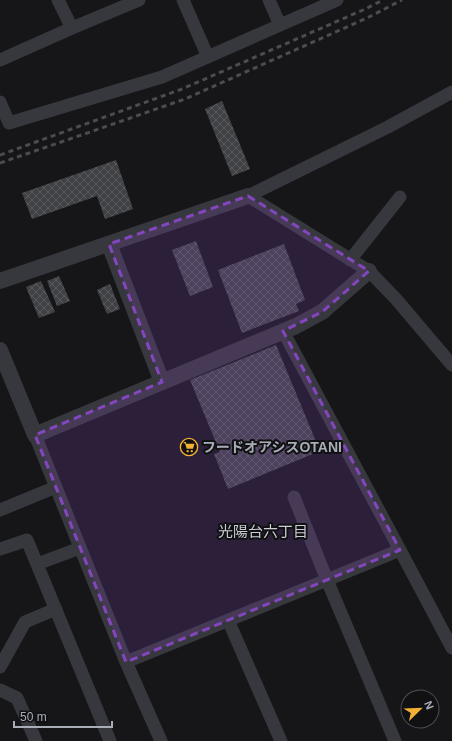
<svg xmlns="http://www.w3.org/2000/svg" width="452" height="741" font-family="Helvetica,'Noto Sans JP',sans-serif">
  <defs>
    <pattern id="building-cross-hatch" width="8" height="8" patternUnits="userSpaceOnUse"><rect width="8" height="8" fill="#404145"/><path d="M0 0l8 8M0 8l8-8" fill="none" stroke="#595a5e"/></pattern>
  </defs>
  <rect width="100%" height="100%" fill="#161618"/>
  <!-- building -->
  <path fill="url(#building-cross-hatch)" d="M 222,101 L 250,169 L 232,176 L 205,109 Z
    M 116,160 L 133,209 L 105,219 L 97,196 L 32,219 L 22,193 Z
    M 196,241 L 213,287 L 190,296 L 172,250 Z
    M 284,244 L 305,300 L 296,304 L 299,311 L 242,333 L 218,270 Z
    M 59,276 L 70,301 L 57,306 L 47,281 Z
    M 41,281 L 55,312 L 39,318 L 26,287 Z
    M 110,284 L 120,309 L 107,314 L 97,290 Z
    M 276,345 L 320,451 L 228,489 L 214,454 L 220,452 L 190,380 Z"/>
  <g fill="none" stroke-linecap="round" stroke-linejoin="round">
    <!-- minor -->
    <path stroke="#37383d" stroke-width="13" d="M 183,0 L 208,57
      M 269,0 L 280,25
      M 72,28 L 139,0
      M 0,60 L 72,28 L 58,0
      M 0,102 L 9,123 L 162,77 L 337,0
      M 248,196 L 369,271 L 396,299 L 452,365
      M 248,196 L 388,127 L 452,92
      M 350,260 L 400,197
      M 35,435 L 126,662 L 161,741
      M 294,497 L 327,580 L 395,741
      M 0,510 L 56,487
      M 0,549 L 27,540 L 110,741
      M 400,550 L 452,648
      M 37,564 L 80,548
      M 228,620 L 281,741
      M 126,662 L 400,550 L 283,331
      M 0,667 L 25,622 L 56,609
      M 0,690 L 17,698 L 36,741"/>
    <!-- tertiary -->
    <path stroke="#37383d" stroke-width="16" d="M 109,244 L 162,382
      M 0,281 L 248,196
      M 0,350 L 35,435 L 162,382 L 296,326 L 322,312 L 369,271"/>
    <!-- rail -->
    <path stroke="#4a4c52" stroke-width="3" stroke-dasharray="5 4" stroke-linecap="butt" d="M 0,155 L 182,89 L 363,10 L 383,0
      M 0,163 L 93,131 L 185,99 L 367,18 L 402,0"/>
  </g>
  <!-- marked area -->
  <path fill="#8446be" fill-opacity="0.2" stroke="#8446be" stroke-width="3" stroke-dasharray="8 5" stroke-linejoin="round" d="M 248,196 L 369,271 L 322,312 L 283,331 L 400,550 L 126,662 L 35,435 L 162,382 L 109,244 Z"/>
  <!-- icons -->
  <defs>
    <symbol id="supermarket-ring" viewBox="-11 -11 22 22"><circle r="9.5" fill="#111113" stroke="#f2b134" stroke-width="1.5"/><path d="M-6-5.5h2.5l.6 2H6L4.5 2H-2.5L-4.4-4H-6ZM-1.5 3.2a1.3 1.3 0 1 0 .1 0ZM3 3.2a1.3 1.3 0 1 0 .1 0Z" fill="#f2b134"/></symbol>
  </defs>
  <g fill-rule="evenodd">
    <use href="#supermarket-ring" x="179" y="437" width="20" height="20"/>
  </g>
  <g text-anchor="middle" stroke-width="4" stroke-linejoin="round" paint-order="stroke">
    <!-- poi labels -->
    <g font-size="14" font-weight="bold" fill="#a8adb8" stroke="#111113" text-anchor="start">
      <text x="202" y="452">フードオアシスOTANI</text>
    </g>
    <!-- neighbourhood labels -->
    <g font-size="15" fill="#c9ccd4" stroke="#111113">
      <text x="263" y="537">光陽台六丁目</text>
    </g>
  </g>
  <!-- north arrow -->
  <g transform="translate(420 709) rotate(67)"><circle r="19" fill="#111113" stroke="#4d4f55"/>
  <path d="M0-3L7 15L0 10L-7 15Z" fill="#f2b134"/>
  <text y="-6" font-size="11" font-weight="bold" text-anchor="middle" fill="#a8adb8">N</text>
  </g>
  <!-- scale -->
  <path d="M14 721v6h98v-6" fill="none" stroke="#a8adb8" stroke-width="2"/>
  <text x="20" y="721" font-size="12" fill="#a8adb8" stroke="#111113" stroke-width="3" paint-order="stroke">50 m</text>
</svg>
